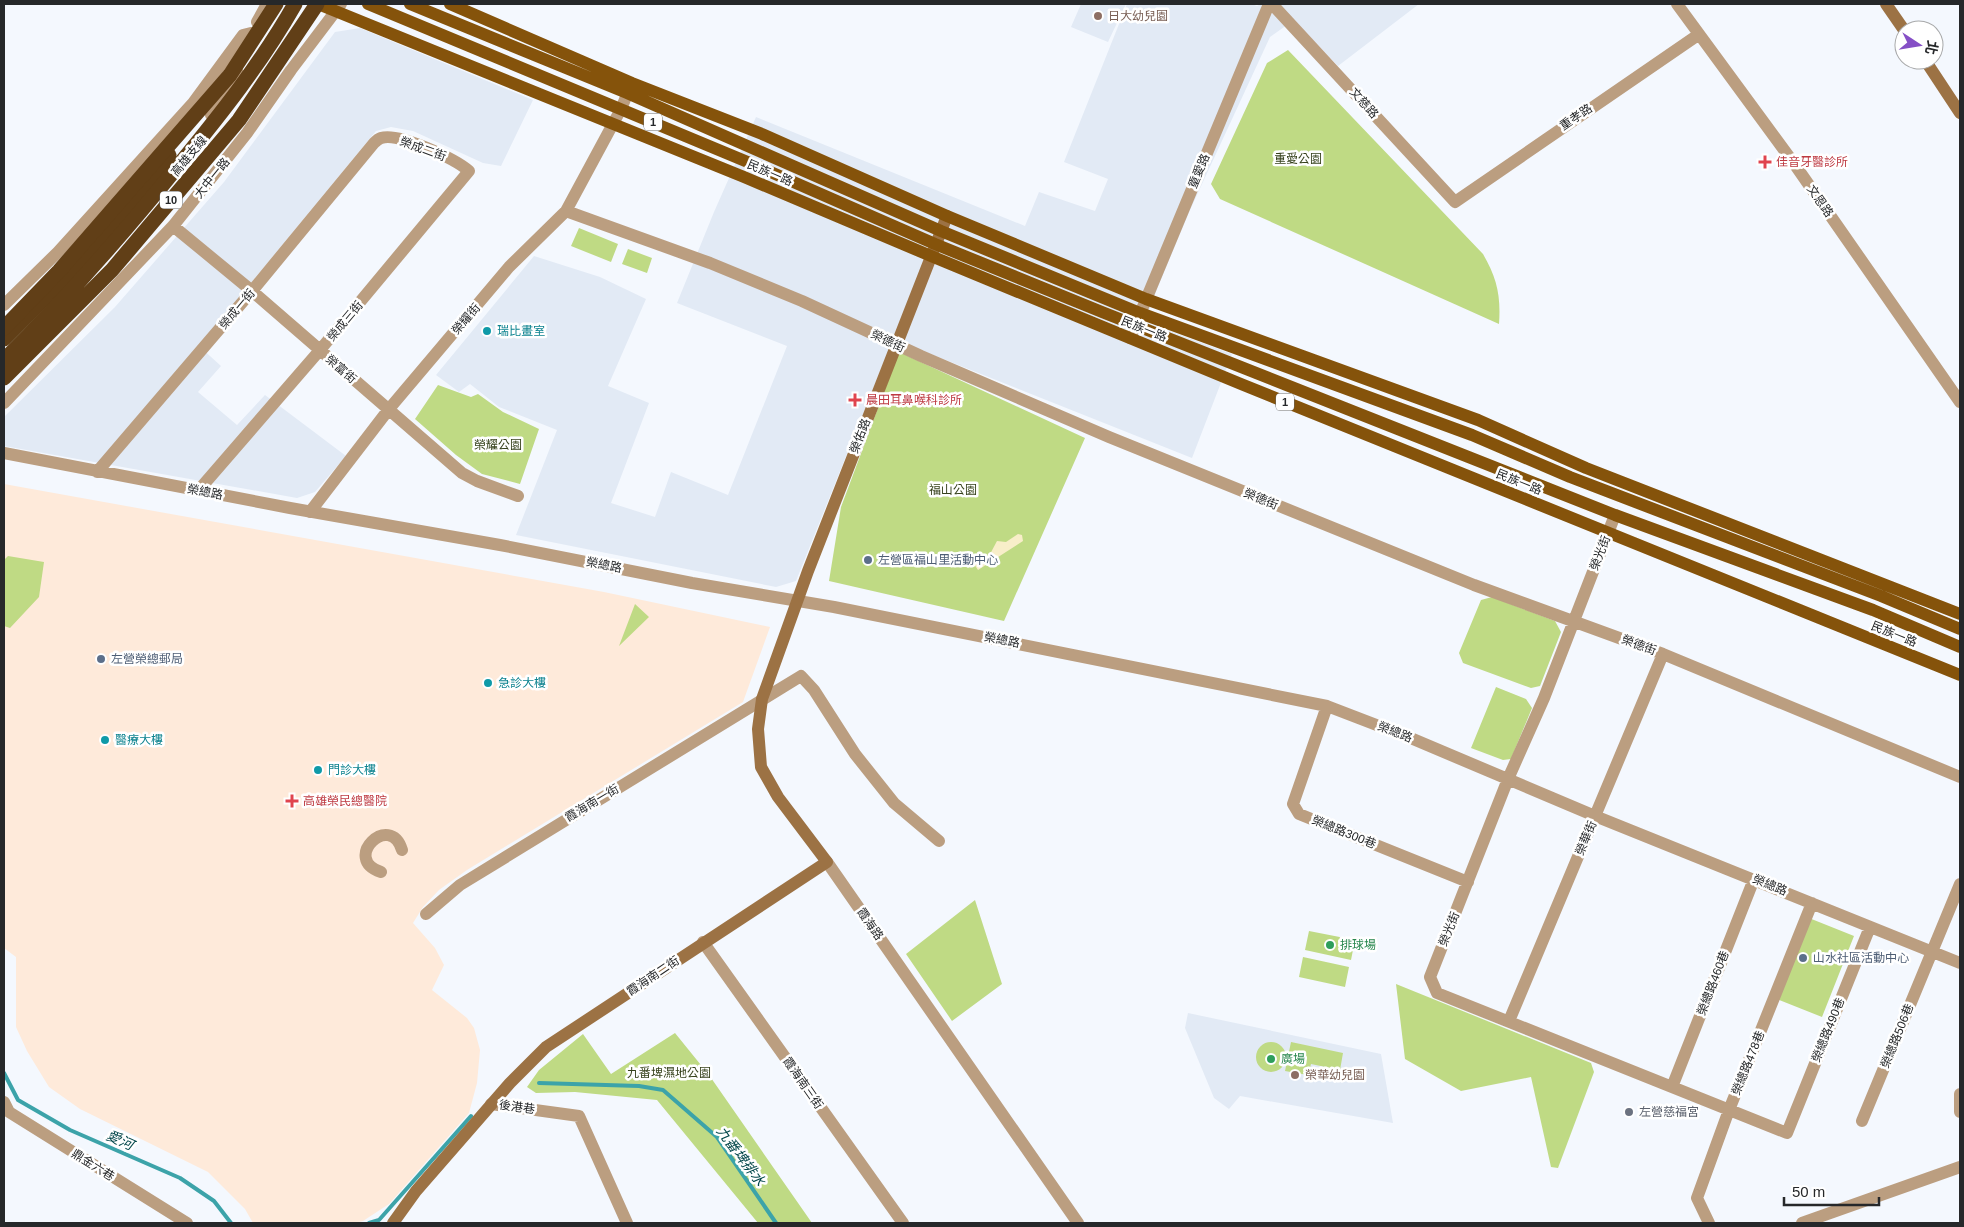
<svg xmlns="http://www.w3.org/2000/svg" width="1964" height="1227" font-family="Arial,'Noto Sans TC',sans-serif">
  <rect width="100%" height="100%" fill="#f4f8fe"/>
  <!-- built -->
  <path fill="#e2eaf5" d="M 1081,4 L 1126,4 L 1108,42 L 1071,27 Z
    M 1127,4 L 1251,4 L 1257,6 L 1261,4 L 1419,4 L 1338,66 L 1294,20 L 1270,37 L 1190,210 L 1157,289 L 1145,322 L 1232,354 L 1192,458 L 893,339 L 796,581 L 776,587 L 516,535 L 557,430 L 499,407 L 470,384 L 459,392 L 436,375 L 534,256 L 600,277 L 646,299 L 608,386 L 649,403 L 611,503 L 655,517 L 671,472 L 728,495 L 787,346 L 677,303 L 714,212 L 756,117 L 1025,226 L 1039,192 L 1095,211 L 1108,179 L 1064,162 Z
    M 360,28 L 533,100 L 501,166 L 483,163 L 413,131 L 391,127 L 376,131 L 199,346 L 221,366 L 198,392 L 237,425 L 265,395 L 346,456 L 315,492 L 297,498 L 4,446 L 5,416 L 115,307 L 224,182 L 335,32 Z
    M 1188,1013 L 1381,1054 L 1393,1123 L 1240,1096 L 1229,1109 L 1214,1098 L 1185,1028 Z"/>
  <!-- medical -->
  <path fill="#feeada" d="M 4,484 L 604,592 L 770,627 L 743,702 L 467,870 L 439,890 L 423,907 L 413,923 L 435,948 L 444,965 L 432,990 L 467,1018 L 474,1028 L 480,1050 L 477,1083 L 469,1113 L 389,1204 L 363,1221 L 355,1223 L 253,1223 L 245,1209 L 208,1172 L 80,1109 L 49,1087 L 27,1051 L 16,1027 L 16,957 L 4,948 Z"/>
  <!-- green -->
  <path fill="#bfda84" d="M 1288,50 L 1483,254 C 1497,278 1501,296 1499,324 L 1220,199 L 1211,184 L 1267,63 Z
    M 579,228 L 618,244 L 611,262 L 571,246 Z
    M 628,249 L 652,258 L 647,273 L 622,264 Z
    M 899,352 L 1085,438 L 1004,621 L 829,581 L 841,507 Z
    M 438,385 L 471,397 L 478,394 L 503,412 L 539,429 L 520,484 L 482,474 L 456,455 L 415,419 Z
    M 8,556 L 44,562 L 39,597 L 10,628 L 4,626 L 4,560 Z
    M 1492,597 L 1555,621 L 1561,632 L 1540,686 L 1531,688 L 1463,663 L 1459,653 L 1481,600 Z
    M 635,604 L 649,617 L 619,646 Z
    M 1496,687 L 1526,699 L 1532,708 L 1511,759 L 1503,760 L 1471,748 Z
    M 975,900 L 1002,984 L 952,1021 L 906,954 Z
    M 1809,918 L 1854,936 L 1822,1017 L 1777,999 Z
    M 1309,931 L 1355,940 L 1351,960 L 1305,950 Z
    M 1303,957 L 1349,967 L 1345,987 L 1299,977 Z
    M 1396,984 L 1591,1063 L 1594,1072 L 1558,1168 L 1551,1167 L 1531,1077 L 1461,1091 L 1405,1059 Z
    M 675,1033 L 709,1075 L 812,1223 L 758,1223 L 657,1100 L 575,1092 L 536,1093 L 527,1087 L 539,1070 L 583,1034 L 611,1074 Z
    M1256 1057a15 15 0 1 1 30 0a15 15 0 1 1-30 0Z
    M 1291,1042 L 1343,1053 L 1340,1070 L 1311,1064 L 1308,1075 L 1285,1071 Z"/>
  <!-- sand -->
  <path fill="#f8eec9" d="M 1018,534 L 1022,535 L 1023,541 L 978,570 L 974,564 L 989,556 L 997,541 L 1006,542 Z"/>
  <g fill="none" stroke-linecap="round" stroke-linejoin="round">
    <!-- stream -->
    <path stroke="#3ca3a9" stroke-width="4" d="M 4,1073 L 18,1100 L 70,1130 L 180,1178 L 214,1201 L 231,1223
      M 539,1083 L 639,1086 L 663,1090 L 717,1137 L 776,1223
      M 369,1223 L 379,1220 L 471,1116"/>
    <!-- street -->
    <path stroke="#bb9e80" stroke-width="12" d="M 1272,4 L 1455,202 L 1698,35
      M 1677,4 L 1793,162 L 1960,402
      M 257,22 L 267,4
      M 211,115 L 238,73
      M 566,211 L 710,263 L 802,301 L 921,356 L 1109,437 L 1474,585 L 1663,654 L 1960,777
      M 173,226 L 252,291 L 462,473 L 477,481 L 518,496
      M 4,305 L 58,252 L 193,103 L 243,35 L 251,33
      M 1130,338 L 1269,4
      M 4,403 L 173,226 L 247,133 L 291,70 L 341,4
      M 4,453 L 290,508 L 500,545 L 692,583 L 834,607 L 1327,706 L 1413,739 L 1595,816 L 1960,963
      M 97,472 L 252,291 L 374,143 C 376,141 378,139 381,138 C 399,132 455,159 469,171 L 320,350 L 198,491
      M 310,512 L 389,409 L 509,267 L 566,211 L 621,109 L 631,85
      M 1615,515 L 1544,698 L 1508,779 L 1430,977 L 1437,993 L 1787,1133 L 1870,927
      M 1327,706 L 1293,804 L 1299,814 L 1468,882
      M 827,862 L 1078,1223
      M 381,872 C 341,859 390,811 402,850
      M 426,914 L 460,885 L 801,676 L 814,690 L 855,754 L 894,803 L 939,841
      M 703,942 L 903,1223
      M 1509,1021 L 1663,654
      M 1672,1087 L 1754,879
      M 1960,1094 L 1960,1112
      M 4,1102 L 9,1112 L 187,1223
      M 491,1104 L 579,1116 L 627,1223
      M 1862,1121 L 1960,884
      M 1709,1223 L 1697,1198 L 1729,1110 L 1812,903
      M 1802,1223 L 1960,1167"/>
    <!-- secondary -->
    <path stroke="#9c7244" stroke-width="12" d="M 1886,4 L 1904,30
      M 1925,60 L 1960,113
      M 393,1223 L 416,1191 L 510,1083 L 546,1047 L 827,862 L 778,797 L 761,767 L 758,729 L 762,699 L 808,571 L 947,216"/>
    <!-- primary -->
    <path stroke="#85530b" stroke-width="12" d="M 318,4 L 744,177 L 931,256 L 1241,384 L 1960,675
      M 368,4 L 750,163 L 935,244 L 1102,312 L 1615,515 L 1873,610 L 1960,647
      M 410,4 L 627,93 L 941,231 L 1140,313 L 1472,435 L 1570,477 L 1881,596 L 1960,629
      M 450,4 L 632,83 L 762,134 L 947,216 L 1146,299 L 1478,420 L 1586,468 L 1960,614"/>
    <!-- highway -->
    <path stroke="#613f17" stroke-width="15" d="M 4,339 L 91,252 L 169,155"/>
    <!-- highway-bridge -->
    <path stroke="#613f17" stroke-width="15" d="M 4,328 L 59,271 L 230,75 L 276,4
      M 4,360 C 66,299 123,234 178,166 C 221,114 262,62 295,4
      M 4,378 L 112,270 L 239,120 L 317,4"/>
  </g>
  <!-- markers -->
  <g fill="#8d6e63" stroke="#fff" stroke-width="2">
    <circle cx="1098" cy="16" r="5"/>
    <circle cx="1295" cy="1075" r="5"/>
  </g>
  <g fill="#e0444e" stroke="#fff" stroke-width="2">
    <path d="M1762.5 154.5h5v5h5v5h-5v5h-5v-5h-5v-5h5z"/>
    <path d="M852.5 392.5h5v5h5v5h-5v5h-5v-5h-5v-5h5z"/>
    <path d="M289.5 793.5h5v5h5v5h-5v5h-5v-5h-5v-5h5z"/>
  </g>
  <g fill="#0f9aa8" stroke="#fff" stroke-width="2">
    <circle cx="487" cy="331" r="5"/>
    <circle cx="488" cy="683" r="5"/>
    <circle cx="105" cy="740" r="5"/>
    <circle cx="318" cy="770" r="5"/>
  </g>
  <g fill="#5c6f8a" stroke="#fff" stroke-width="2">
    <circle cx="868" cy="560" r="5"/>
    <circle cx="101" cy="659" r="5"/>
    <circle cx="1803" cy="958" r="5"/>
  </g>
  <g fill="#2e9e5b" stroke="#fff" stroke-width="2">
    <circle cx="1330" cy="945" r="5"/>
    <circle cx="1271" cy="1059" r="5"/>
  </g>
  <circle fill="#6b7280" stroke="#fff" stroke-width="2" cx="1629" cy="1112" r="5"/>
  <g text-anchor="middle" stroke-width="5" stroke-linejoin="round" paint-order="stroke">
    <!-- shield labels -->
    <g fill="#fff" stroke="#67686a" stroke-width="1">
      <rect x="644" y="113.5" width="18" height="17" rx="4"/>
      <rect x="160" y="191.5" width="22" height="17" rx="4"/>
      <rect x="1276" y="393.5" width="18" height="17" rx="4"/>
    </g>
    <g font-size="11" font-weight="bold" fill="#26282a">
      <text x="653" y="126">1</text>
      <text x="171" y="204">10</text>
      <text x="1285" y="406">1</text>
    </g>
    <!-- education labels -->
    <g font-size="12" fill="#785e54" stroke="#fff" text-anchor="start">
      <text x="1108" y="20">日大幼兒園</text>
      <text x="1305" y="1079">榮華幼兒園</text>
    </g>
    <!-- street labels -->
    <g font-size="12" fill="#26282a" stroke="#fff">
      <text transform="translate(1364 103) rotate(48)" y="4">文慈路</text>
      <text transform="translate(1576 117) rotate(-34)" y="4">重孝路</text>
      <text transform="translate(423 149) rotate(20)" y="4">榮成二街</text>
      <text transform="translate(189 156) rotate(-50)" y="4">高雄支線</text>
      <text transform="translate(1199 171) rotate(-67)" y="4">重愛路</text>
      <text transform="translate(770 173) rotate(23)" y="4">民族一路</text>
      <text transform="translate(212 178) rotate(-51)" y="4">大中一路</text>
      <text transform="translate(1820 201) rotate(55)" y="4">文恩路</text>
      <text transform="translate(237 309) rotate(-50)" y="4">榮成一街</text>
      <text transform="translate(466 319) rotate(-49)" y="4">榮耀街</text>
      <text transform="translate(345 321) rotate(-50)" y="4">榮成三街</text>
      <text transform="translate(1144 329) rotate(22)" y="4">民族一路</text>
      <text transform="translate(888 341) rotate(25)" y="4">榮德街</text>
      <text transform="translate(341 369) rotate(41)" y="4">榮富街</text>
      <text transform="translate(860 436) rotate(-69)" y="4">榮佑路</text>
      <text transform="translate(1519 482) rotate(22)" y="4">民族一路</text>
      <text transform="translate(205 492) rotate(11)" y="4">榮總路</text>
      <text transform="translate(1261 499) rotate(22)" y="4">榮德街</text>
      <text transform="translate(1600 553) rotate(-69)" y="4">榮光街</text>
      <text transform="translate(604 565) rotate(11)" y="4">榮總路</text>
      <text transform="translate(1894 634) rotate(22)" y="4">民族一路</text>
      <text transform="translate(1002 640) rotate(11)" y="4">榮總路</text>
      <text transform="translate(1639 645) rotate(20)" y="4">榮德街</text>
      <text transform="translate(1395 732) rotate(21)" y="4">榮總路</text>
      <text transform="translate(592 803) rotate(-31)" y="4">霞海南一街</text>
      <text transform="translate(1344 832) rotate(22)" y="4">榮總路300巷</text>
      <text transform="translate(1586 838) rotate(-67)" y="4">榮華街</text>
      <text transform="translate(1770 885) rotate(22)" y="4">榮總路</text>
      <text transform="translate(870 924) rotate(55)" y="4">霞海路</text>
      <text transform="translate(1449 929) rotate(-68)" y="4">榮光街</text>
      <text transform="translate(653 976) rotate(-34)" y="4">霞海南二街</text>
      <text transform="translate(1713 983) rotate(-69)" y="4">榮總路460巷</text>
      <text transform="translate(1828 1030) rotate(-68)" y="4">榮總路490巷</text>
      <text transform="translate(1897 1036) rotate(-68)" y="4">榮總路506巷</text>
      <text transform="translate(1748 1063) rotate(-68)" y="4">榮總路478巷</text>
      <text transform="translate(803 1083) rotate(55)" y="4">霞海南三街</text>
      <text transform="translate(517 1107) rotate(8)" y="4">後港巷</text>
      <text transform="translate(93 1165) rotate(32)" y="4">鼎金六巷</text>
    </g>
    <!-- park labels -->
    <g font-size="12" fill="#36411c" stroke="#fff">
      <text x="1298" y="163">重愛公園</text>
      <text x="498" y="449">榮耀公園</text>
      <text x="953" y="494">福山公園</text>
      <text x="669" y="1077">九番埤濕地公園</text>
    </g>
    <!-- health labels -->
    <g font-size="12" fill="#be3a42" stroke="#fff" text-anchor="start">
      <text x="1776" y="166">佳音牙醫診所</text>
      <text x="866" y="404">晨田耳鼻喉科診所</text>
      <text x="303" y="805">高雄榮民總醫院</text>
    </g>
    <!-- culture labels -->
    <g font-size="12" fill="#0d838f" stroke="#fff" text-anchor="start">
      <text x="497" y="335">瑞比畫室</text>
      <text x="498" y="687">急診大樓</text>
      <text x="115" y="744">醫療大樓</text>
      <text x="328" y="774">門診大樓</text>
    </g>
    <!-- service labels -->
    <g font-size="12" fill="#4e5e75" stroke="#fff" text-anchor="start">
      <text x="878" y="564">左營區福山里活動中心</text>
      <text x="111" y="663">左營榮總郵局</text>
      <text x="1813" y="962">山水社區活動中心</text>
    </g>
    <!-- leisure labels -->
    <g font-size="12" fill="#27864d" stroke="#fff" text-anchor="start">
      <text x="1340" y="949">排球場</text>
      <text x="1281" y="1063">廣場</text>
    </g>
    <!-- worship labels -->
    <g font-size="12" fill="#5b616d" stroke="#fff" text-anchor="start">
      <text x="1639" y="1116">左營慈福宮</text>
    </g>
    <!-- water labels -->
    <g font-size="14" font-style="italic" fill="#03474a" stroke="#fff">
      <text transform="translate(120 1140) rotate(24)" y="5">愛河</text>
      <text transform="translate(741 1156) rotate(53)" y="5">九番埤排水</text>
    </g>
  </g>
  <!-- border -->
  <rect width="1964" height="1227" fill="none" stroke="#26282a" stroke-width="10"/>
  <!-- north arrow -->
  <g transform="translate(1919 45) rotate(102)"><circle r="24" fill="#ffffff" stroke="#a8a9aa"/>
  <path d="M0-4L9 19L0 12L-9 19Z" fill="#854fc6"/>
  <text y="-8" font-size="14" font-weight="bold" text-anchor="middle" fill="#26282a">北</text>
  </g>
  <!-- scale -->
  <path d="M1784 1197v8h95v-8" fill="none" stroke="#26282a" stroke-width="2.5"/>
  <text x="1792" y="1197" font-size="15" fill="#26282a" stroke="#ffffff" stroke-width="4" paint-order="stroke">50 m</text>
</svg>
